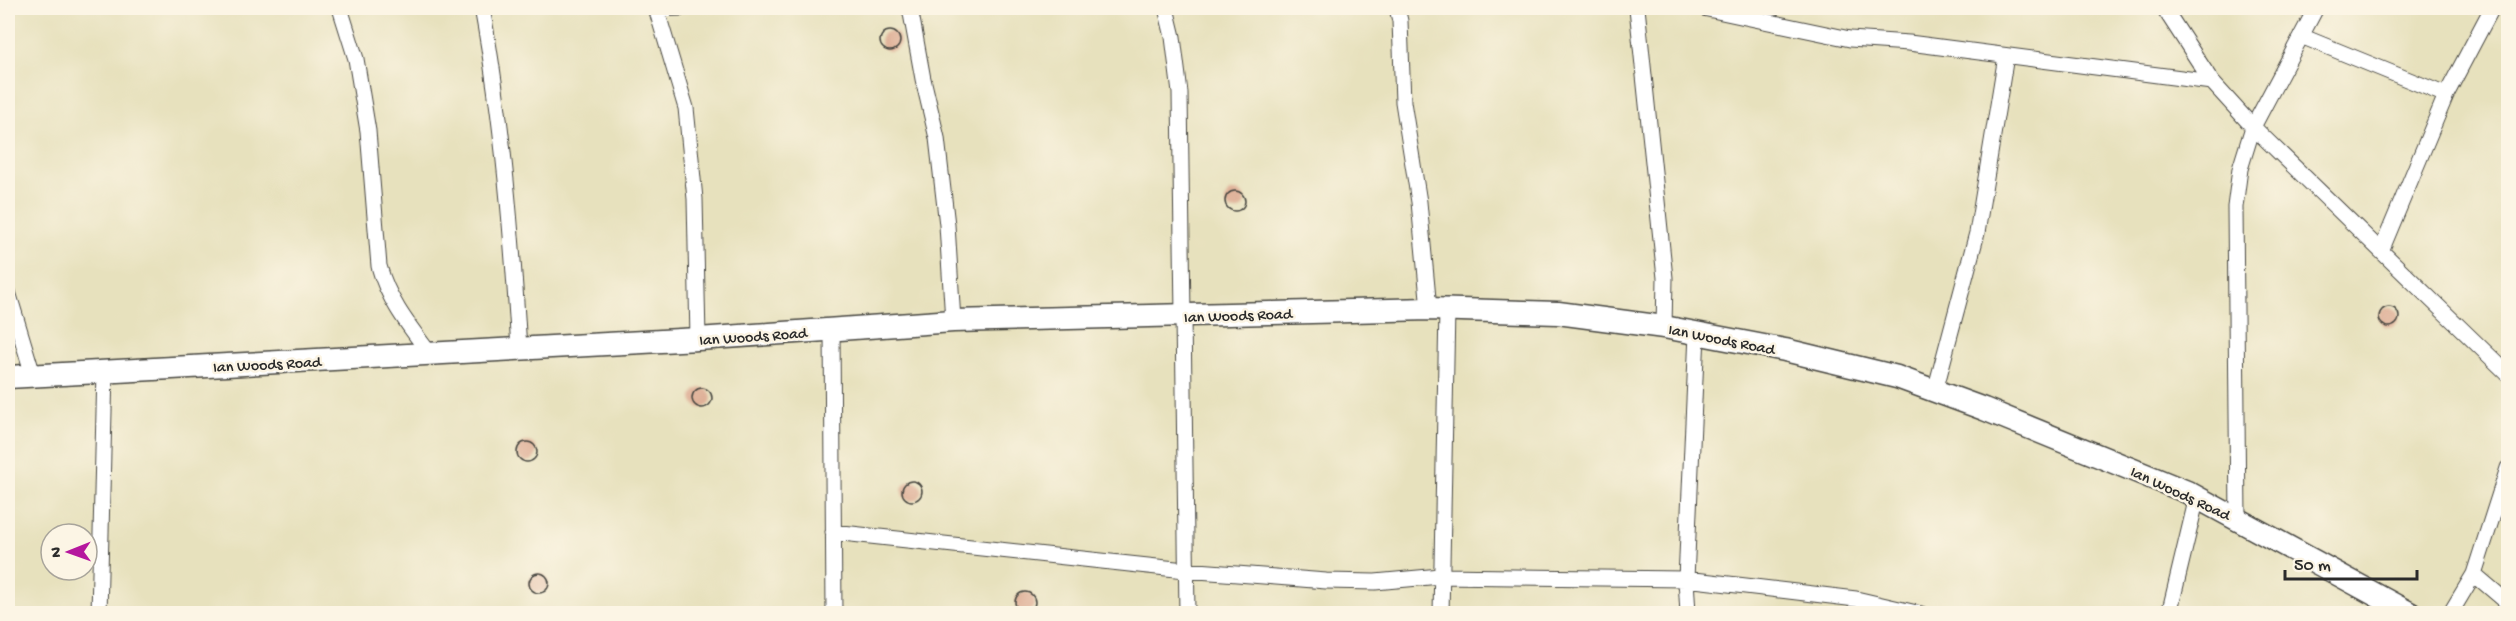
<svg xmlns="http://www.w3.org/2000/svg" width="2516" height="621" font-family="'Gochi Hand',sans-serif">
  <rect width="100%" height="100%" fill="#fcf5e5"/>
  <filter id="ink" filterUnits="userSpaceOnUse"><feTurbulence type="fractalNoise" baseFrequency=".0167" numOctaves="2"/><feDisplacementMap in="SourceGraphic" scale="12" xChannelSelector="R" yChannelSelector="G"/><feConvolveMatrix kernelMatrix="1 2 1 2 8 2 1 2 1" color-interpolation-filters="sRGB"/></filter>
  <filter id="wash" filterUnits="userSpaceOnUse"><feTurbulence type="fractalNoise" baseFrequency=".008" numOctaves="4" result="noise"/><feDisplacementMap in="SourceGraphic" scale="24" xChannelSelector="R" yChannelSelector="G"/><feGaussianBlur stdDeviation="1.35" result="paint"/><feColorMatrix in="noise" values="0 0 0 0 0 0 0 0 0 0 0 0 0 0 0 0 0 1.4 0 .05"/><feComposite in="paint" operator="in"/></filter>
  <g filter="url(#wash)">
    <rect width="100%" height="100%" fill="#e7e1bd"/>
    <g id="blocks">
      <!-- building -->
      <path fill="#daa58b" d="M880 41a10 10 0 1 1 20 0a10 10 0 1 1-20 0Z
        M1225 201a10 10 0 1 1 20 0a10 10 0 1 1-20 0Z
        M2379 317a10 10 0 1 1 20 0a10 10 0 1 1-20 0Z
        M692 398a10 10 0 1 1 20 0a10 10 0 1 1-20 0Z
        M517 452a10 10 0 1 1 20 0a10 10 0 1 1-20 0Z
        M902 491a10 10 0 1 1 20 0a10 10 0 1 1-20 0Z
        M529 583a10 10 0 1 1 20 0a10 10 0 1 1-20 0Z
        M1015 602a10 10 0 1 1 20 0a10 10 0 1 1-20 0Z"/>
    </g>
  </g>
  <g filter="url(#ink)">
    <use href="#blocks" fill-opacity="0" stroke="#474641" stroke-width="1.5"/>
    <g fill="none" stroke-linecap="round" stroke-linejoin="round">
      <defs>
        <path id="street" d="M 340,8 L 356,59 L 368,131 L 379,266 C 388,300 409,326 430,354
          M 482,8 C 503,121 512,234 519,349
          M 656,8 L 686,108 L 695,199 L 698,339
          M 910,8 L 923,79 L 937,138 L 947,225 L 953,321
          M 1166,8 L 1173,37 L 1180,93 L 1187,614
          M 1397,8 L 1400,21 L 1403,102 L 1419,202 L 1429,309
          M 1637,8 L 1665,278 L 1664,327
          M 1703,8 L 1850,39 L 1909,43 L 2212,82 L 2253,127 L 2508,374
          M 2164,8 L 2212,82
          M 657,9 L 681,8
          M 2301,36 L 2446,95
          M 2381,251 L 2446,95 L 2492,8
          M 8,292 L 33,375
          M 832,330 L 834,614
          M 1935,391 L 1977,233 L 2006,56
          M 2238,519 L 2235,207 L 2240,169 L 2253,127 L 2316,8
          M 833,532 L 1185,570 L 1326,581 L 1375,582 L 1440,576 L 1686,579 L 1856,599 L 1921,614
          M 2474,574 L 2508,603
          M 99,614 L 105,371
          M 1441,614 L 1447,310
          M 1688,614 L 1686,579 L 1697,334
          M 2169,614 L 2197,497
          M 2450,614 L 2474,574 L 2508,468"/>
        <path id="secondary" d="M 8,377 L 698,339 L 953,321 L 1429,309 L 1558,313 L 1664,327 L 1785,350 L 1897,377 L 1984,409 L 2187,492 L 2411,614"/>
      </defs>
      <!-- street casing -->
      <use href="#street" stroke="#474641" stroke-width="17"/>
      <!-- secondary casing -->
      <use href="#secondary" stroke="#474641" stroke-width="25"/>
      <!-- street -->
      <use href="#street" stroke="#fff" stroke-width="15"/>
      <!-- secondary -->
      <use href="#secondary" stroke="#fff" stroke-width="22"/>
    </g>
  </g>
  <g text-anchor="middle" stroke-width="5" stroke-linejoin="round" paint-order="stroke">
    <!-- street labels -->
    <g font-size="16" fill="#2b2b2b" stroke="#fcf5e5">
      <text transform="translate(1238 314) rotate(-2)" y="6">Ian Woods Road</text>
      <text transform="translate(753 335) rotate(-4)" y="6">Ian Woods Road</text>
      <text transform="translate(1722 338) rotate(11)" y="6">Ian Woods Road</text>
      <text transform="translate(267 363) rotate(-3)" y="6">Ian Woods Road</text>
      <text transform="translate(2181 492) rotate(25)" y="6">Ian Woods Road</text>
    </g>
  </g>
  <!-- margin -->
  <rect width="2516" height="621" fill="none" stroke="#fcf5e5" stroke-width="30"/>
  <!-- north arrow -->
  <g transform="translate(69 552) rotate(269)"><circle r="28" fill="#fcf5e5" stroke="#a8a49b" stroke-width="1.5"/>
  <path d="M0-4.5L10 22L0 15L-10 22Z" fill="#b5179e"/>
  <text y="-9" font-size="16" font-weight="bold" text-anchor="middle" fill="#2b2b2b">N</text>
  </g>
  <!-- scale -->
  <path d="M2285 570v9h132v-9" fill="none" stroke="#2b2b2b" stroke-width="3"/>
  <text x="2294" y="570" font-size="18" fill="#2b2b2b" stroke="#fcf5e5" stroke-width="4.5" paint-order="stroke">50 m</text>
</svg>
